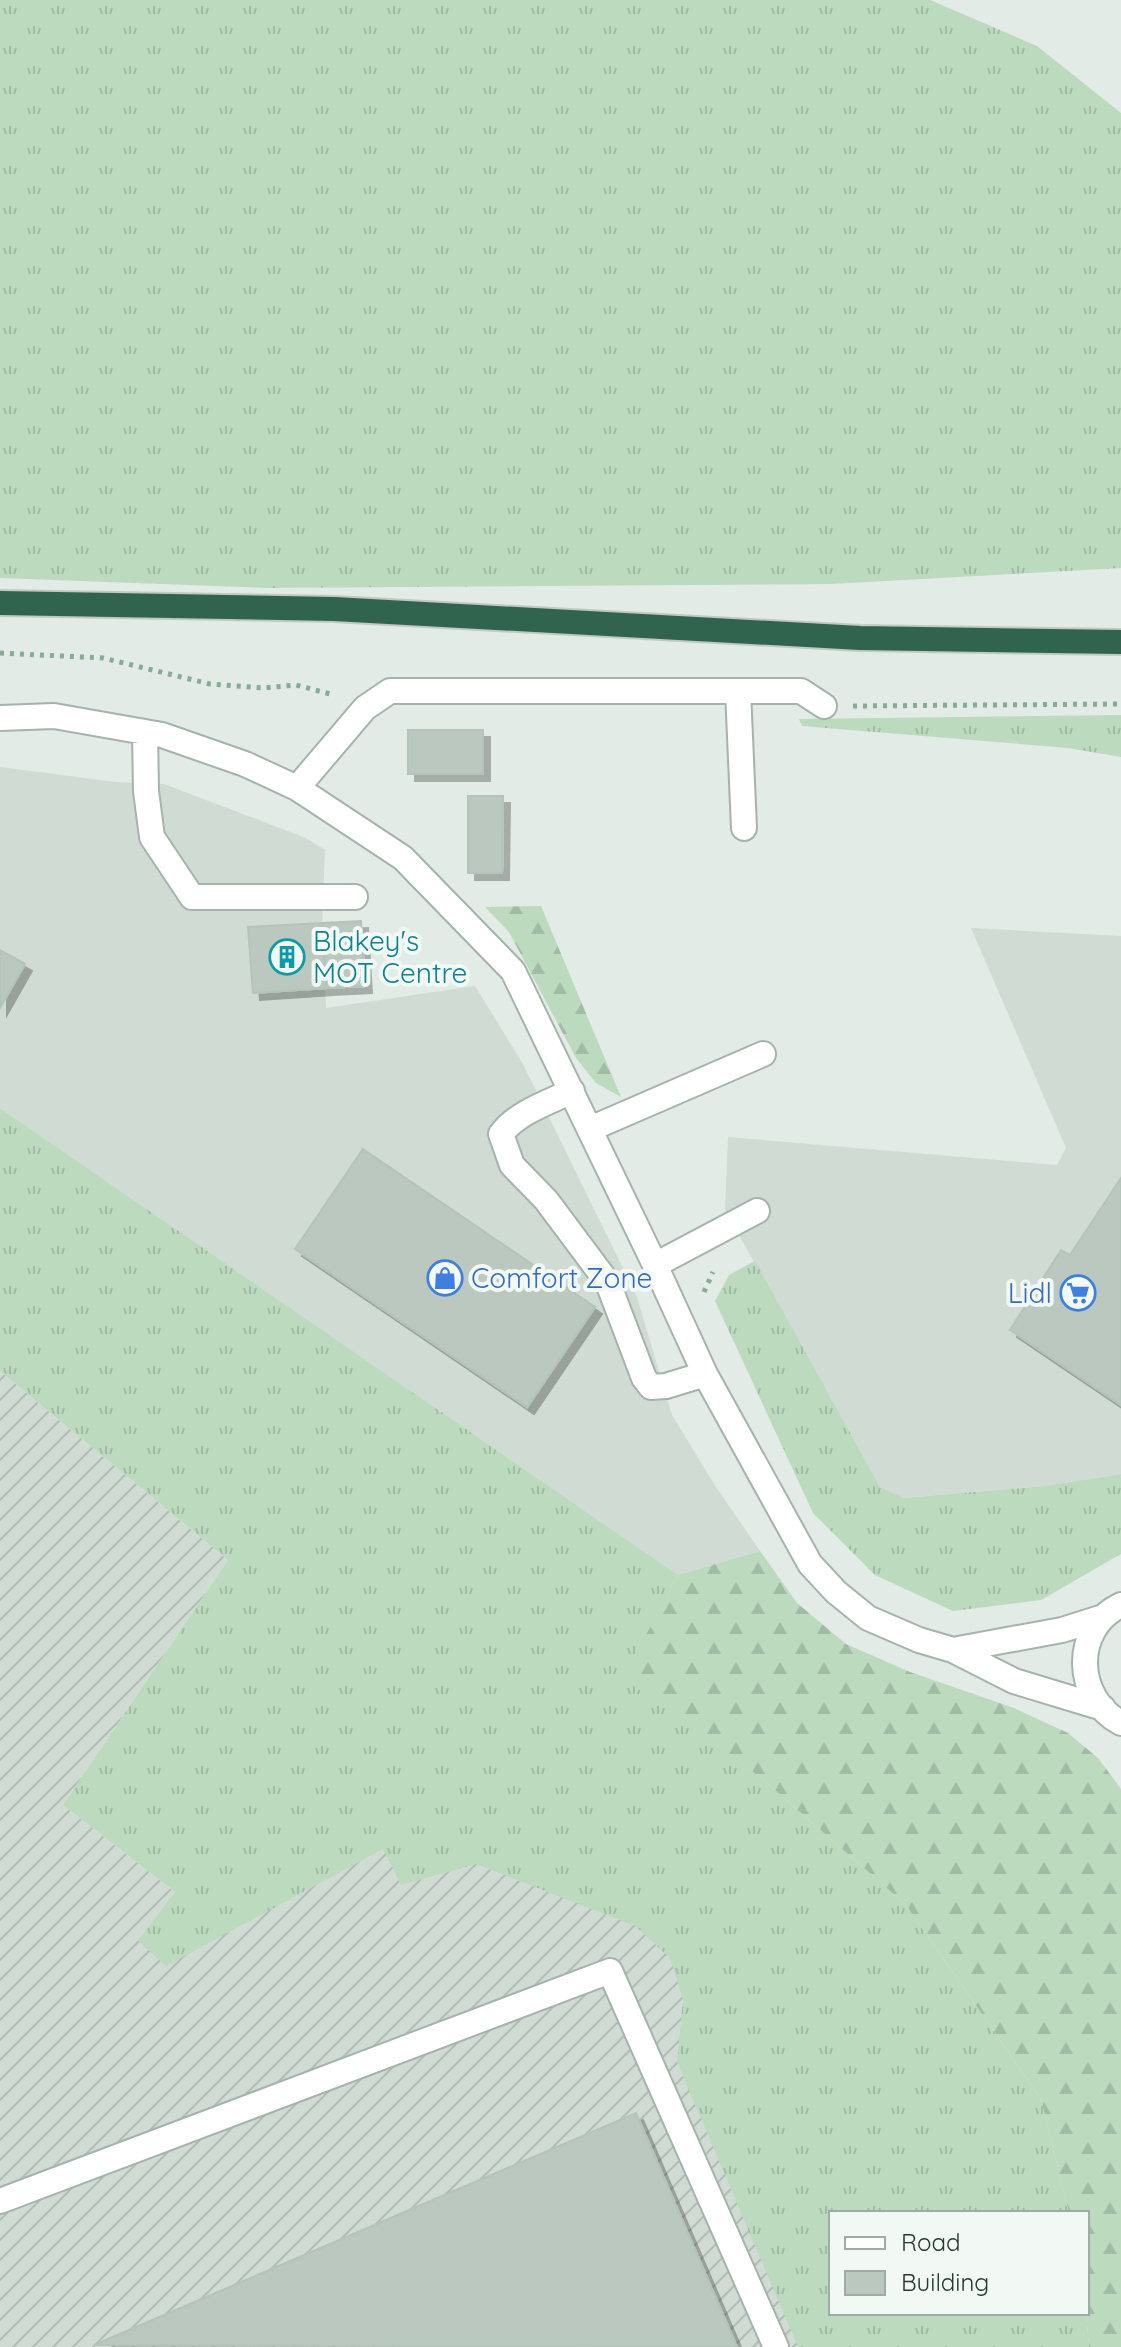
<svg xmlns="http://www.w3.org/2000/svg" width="1121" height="2347" font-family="Quicksand,sans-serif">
  <defs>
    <pattern id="industrial-furrows" width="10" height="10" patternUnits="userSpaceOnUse" patternTransform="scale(2)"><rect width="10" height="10" fill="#d0dbd4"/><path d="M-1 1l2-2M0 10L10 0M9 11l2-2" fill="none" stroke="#b2bdb6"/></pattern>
    <pattern id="grass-tufts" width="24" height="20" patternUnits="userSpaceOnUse" patternTransform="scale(2)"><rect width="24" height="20" fill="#bcdabe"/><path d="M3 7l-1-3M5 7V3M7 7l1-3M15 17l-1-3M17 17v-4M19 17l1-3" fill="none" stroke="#a1bca4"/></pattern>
    <pattern id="forest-firs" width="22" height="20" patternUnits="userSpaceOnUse" patternTransform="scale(2)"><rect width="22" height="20" fill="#bcdabe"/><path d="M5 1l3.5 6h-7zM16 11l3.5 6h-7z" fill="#a1bca4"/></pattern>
    <filter id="shadow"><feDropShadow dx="7" dy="7" stdDeviation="0" flood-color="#0004"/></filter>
  </defs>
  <rect width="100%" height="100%" fill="#e2ebe5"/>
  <!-- built -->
  <path fill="#d0dbd4" d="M 0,767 L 115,782 L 164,784 L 306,838 L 325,850 L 322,923 L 326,1008 L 475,986 L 523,1064 L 637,1297 L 672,1415 L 716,1487 L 760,1551 L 678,1575 L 0,1108 Z
    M 971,928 L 1121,936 L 1121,1474 L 1044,1486 L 902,1498 L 880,1487 L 725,1210 L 728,1137 L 1057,1165 L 1066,1148 Z"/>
  <!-- industrial -->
  <path fill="url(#industrial-furrows)" d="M 0,1371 L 228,1560 L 63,1805 L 175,1892 L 295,1744 L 693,1907 L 831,2313 L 874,2347 L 0,2347 Z"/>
  <!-- grass -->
  <path fill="url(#grass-tufts)" d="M 0,0 L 930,0 L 1037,46 L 1121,113 L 1121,568 L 830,584 L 266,588 L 0,578 Z
    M 1121,715 L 1121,757 L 1068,748 L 802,726 L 799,719 Z
    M 0,1108 L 678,1575 L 624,1678 L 760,1777 L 906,1905 L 1041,2099 L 1069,2213 L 831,2213 L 831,2313 L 1086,2313 L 1089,2347 L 798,2347 L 677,2062 L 683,2000 L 670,1958 L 635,1926 L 476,1864 L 401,1885 L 383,1849 L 166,1966 L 138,1941 L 175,1892 L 63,1805 L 228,1560 L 0,1371 Z
    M 755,1261 L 880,1487 L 903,1498 L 1044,1486 L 1121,1474 L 1121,1554 L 1041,1600 L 953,1611 L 875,1575 L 813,1513 L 715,1301 L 729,1275 Z"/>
  <!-- forest -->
  <path fill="url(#forest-firs)" d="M 541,906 L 621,1097 L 596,1083 L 576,1058 L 509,932 L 485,907 Z
    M 760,1551 L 797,1603 L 846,1644 L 910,1672 L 1014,1708 L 1068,1733 L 1098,1758 L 1121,1789 L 1121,2347 L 1089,2347 L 1086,2313 L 1087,2213 L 1069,2213 L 1041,2099 L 906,1905 L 760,1777 L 623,1678 L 678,1575 Z"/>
  <!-- building -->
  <path fill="#bac8c0" stroke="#b5c4ba" stroke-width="2" filter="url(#shadow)" d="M 408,730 L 483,730 L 483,774 L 408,774 Z
    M 468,796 L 503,796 L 502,873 L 468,873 Z
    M 361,921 L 365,986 L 326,988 L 322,923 Z
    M 322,923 L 326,988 L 253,993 L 248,927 Z
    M 0,950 L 25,964 L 0,1008 Z
    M 363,1149 L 595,1307 L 527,1407 L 295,1249 Z
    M 1121,1178 L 1121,1405 L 1010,1330 L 1061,1250 L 1070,1255 Z
    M 636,2113 L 737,2347 L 94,2345 Z"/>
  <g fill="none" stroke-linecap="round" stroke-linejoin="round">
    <defs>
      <path id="minor" d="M 738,691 L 744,828
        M 0,718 L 54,716 L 162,735 L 245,764 L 297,788 L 403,858 L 513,971 L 655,1265 L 705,1374 L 810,1564 L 836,1592 L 868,1618 L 919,1640 L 953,1650 L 1014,1681 L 1103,1708
        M 145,732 L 146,791 L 152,837 L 192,897 L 355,897
        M 297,788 L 365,708 L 390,691 L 801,691 L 824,706
        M 572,1091 C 547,1103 518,1112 501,1134 L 512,1165 L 546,1200 L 608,1283 L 644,1378 L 651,1387 L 666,1386 L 705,1374
        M 590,1129 L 763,1054
        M 655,1265 L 757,1211
        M 1121,1605 C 1072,1628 1074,1698 1121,1723
        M 953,1650 L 1062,1630 L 1100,1618
        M 0,2201 L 610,1971 L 776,2347"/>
      <path id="highway" d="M 0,603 L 334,609 L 860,638 L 1121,642"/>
    </defs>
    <!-- minor casing -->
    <use href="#minor" stroke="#a5b3ab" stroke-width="28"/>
    <!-- highway casing -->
    <use href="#highway" stroke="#c1c8c5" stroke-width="28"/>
    <!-- path -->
    <path stroke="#85ac97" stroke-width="5" stroke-dasharray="4 6" stroke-linecap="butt" d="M 0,653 L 103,658 L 210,684 L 263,688 L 296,685 L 334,695
      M 853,706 L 1121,704
      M 704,1292 L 713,1272"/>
    <!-- minor -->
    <use href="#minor" stroke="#fff" stroke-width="24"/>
    <!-- highway -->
    <use href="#highway" stroke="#31644f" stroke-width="24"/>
  </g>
  <!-- icons -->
  <defs>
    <symbol id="building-ring" viewBox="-11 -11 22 22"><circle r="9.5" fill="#f2f8f4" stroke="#0f9aa8" stroke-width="1.5"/><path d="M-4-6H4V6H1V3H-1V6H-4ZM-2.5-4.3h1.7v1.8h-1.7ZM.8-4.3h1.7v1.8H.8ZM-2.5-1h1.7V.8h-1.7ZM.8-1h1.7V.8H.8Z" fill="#0f9aa8"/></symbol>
    <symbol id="shop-ring" viewBox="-11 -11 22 22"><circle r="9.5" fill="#f2f8f4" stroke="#3f7fe0" stroke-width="1.5"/><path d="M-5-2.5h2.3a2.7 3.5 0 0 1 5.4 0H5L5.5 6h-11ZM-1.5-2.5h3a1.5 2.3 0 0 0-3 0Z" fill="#3f7fe0"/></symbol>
    <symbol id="supermarket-ring" viewBox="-11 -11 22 22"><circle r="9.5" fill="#f2f8f4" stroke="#3f7fe0" stroke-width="1.5"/><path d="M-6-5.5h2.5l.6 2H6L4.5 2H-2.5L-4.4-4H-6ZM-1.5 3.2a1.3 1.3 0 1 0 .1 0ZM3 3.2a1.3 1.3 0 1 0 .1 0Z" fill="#3f7fe0"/></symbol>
  </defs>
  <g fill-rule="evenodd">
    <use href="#building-ring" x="267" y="937" width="40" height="40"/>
    <use href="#shop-ring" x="425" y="1258" width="40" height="40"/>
    <use href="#supermarket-ring" x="1058" y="1273" width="40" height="40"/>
  </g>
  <g text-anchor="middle" stroke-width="8" stroke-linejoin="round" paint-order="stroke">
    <!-- culture labels -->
    <g font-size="28" fill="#0d838f" stroke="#f2f8f4" text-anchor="start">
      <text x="313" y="951">Blakey's<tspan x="313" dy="32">MOT Centre</tspan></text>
    </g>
    <!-- shop labels -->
    <g font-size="28" fill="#366cbe" stroke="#f2f8f4" text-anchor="start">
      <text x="471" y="1288">Comfort Zone</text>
      <text x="1052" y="1303" text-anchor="end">Lidl</text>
    </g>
  </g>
  <!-- legend -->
  <rect x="829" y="2211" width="260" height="104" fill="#f2f8f4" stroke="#9faca5" stroke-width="2"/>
  <rect x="845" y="2237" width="40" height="12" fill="#ffffff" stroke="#9faca5" stroke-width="2"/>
  <text x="901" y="2251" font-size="24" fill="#233b2f">Road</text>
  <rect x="845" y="2271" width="40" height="24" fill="#bac8c0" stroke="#9faca5" stroke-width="2"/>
  <text x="901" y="2291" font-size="24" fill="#233b2f">Building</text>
</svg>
